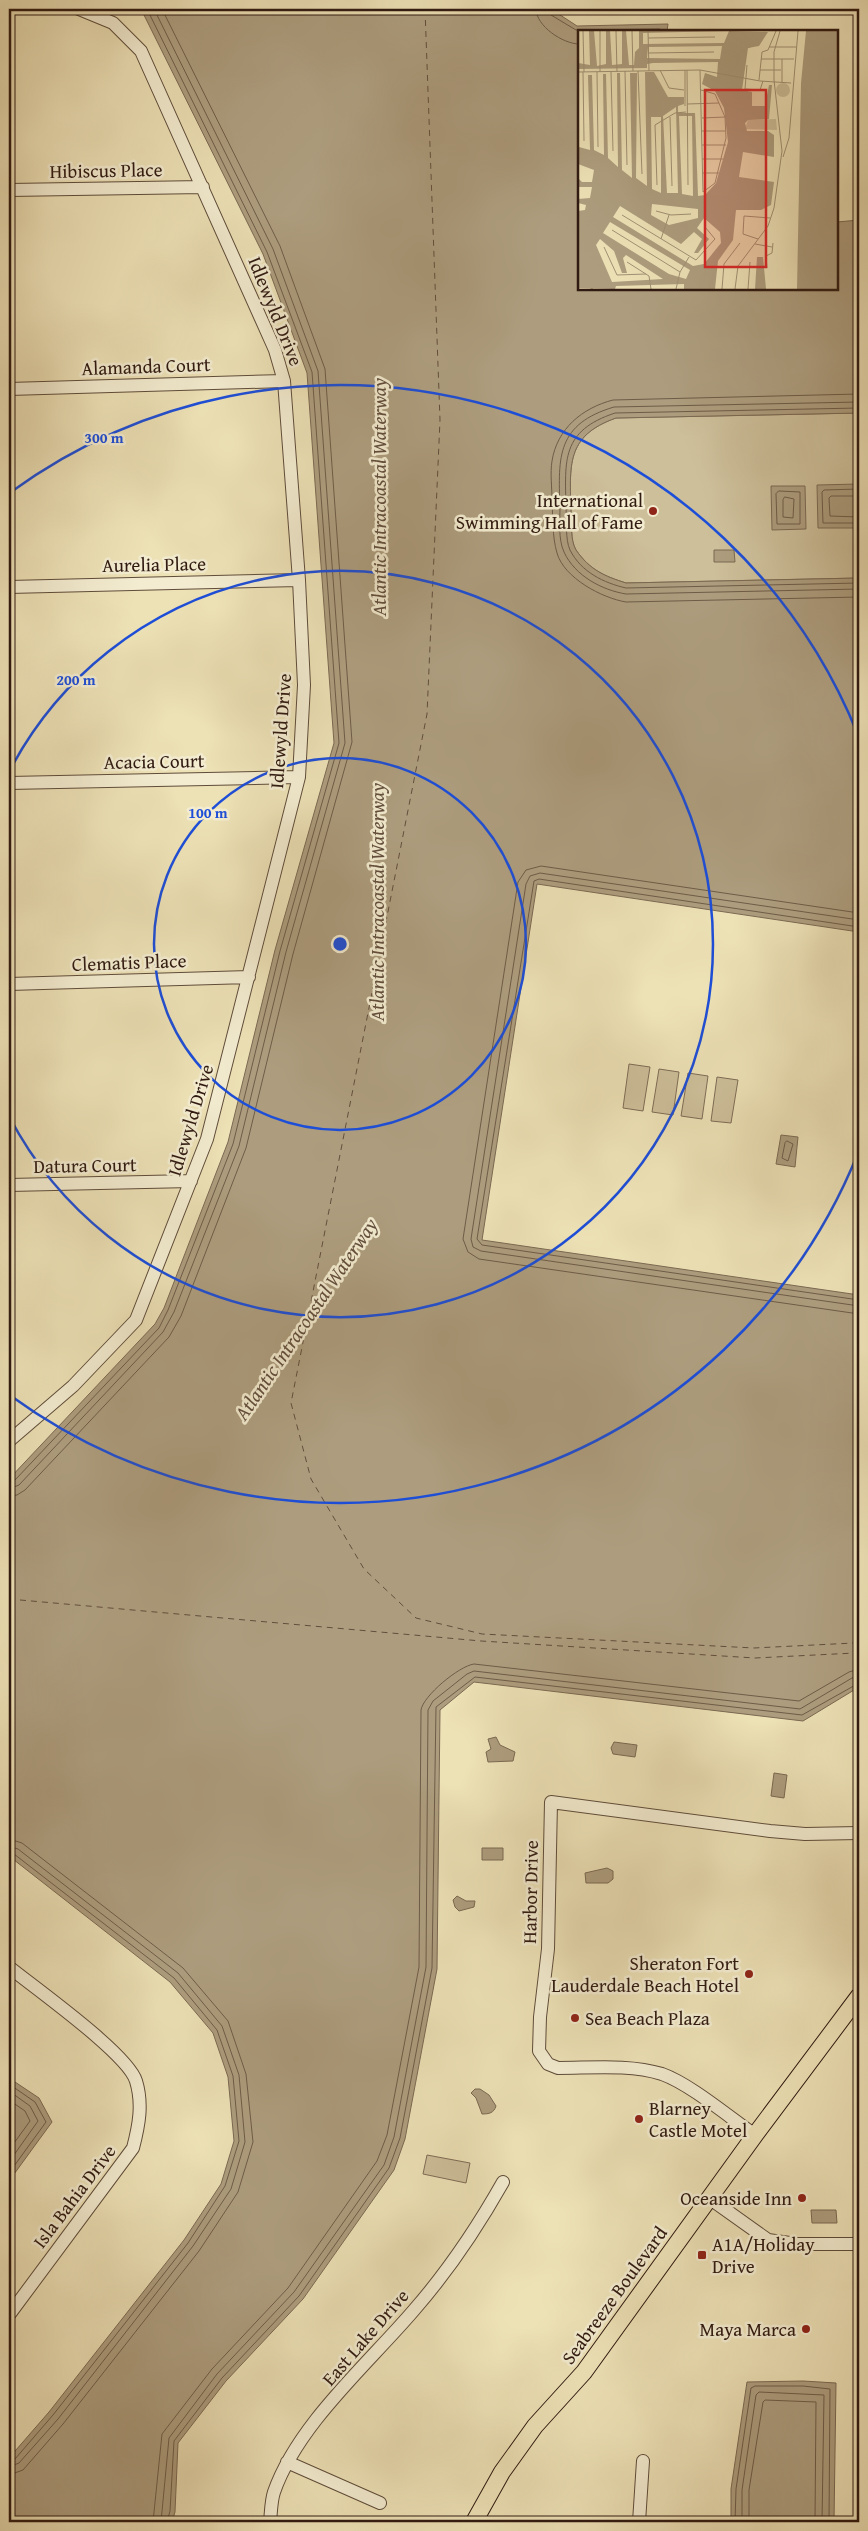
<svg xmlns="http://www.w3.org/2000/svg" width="868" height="2531" font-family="'Gentium Book Plus',serif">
  <rect width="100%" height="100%" fill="#ede1b6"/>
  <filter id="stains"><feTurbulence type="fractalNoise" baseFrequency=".004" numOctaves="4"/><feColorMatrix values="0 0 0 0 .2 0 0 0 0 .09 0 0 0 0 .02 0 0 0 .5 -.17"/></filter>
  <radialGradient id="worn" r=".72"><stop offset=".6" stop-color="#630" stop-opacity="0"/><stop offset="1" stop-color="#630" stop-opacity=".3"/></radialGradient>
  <!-- green -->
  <path fill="#cdbf9a" stroke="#7e6c56" d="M 859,413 L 859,578 L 626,583 C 604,576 590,570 576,550 C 570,540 572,523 571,512 C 570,466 565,436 616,418 Z
    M 629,1064 L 650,1067 L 643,1111 L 623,1108 Z
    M 659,1069 L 679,1072 L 673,1115 L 652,1112 Z
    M 688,1073 L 708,1076 L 702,1119 L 681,1116 Z
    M 717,1077 L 738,1080 L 731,1123 L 711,1121 Z
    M 427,2155 L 470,2163 L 466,2183 L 423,2174 Z"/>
  <!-- water -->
  <path fill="#ad9d7e" stroke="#7b6952" d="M 141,9 L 551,9 L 577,26 L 668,24 L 667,31 L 579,31 L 579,289 L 837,289 L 837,222 L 859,220 L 859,413 L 616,418 C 565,436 570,466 571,512 C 572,523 570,540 576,550 C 590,570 604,576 626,583 L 859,578 L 859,932 L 537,884 L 482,1240 L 859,1295 L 859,1687 L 803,1721 L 474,1682 L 440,1710 L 437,1969 L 405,2139 L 394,2170 L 303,2299 L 226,2381 L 178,2443 L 175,2512 L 172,2522 L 9,2522 L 9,2458 L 49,2412 L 184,2240 L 221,2184 L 234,2141 L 228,2077 L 213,2033 L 170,1982 L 9,1856 L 9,1479 L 155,1324 L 164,1308 L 228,1142 L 275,950 L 334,743 L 307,373 L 263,254 Z
    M 859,484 L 859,528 L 818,528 L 817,485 Z
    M 771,486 L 805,486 L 806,529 L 772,530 Z
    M 714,550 L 734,550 L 735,562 L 714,562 Z
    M 781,1135 L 798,1137 L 795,1167 L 776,1164 Z
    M 496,1737 L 500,1745 L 515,1752 L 513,1761 L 488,1762 L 486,1752 L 491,1749 L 488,1739 Z
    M 614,1742 L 637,1745 L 635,1757 L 613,1754 L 611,1748 Z
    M 774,1773 L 787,1775 L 784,1798 L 771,1796 Z
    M 482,1848 L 503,1848 L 503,1860 L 482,1860 Z
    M 607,1868 L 613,1871 L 613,1879 L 608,1883 L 586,1883 L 585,1873 Z
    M 457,1896 L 466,1901 L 475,1901 L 474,1907 L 459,1911 L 455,1907 L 453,1900 Z
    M 9,2078 L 39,2098 L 52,2122 L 9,2181 Z
    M 475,2089 L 480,2089 L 489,2095 L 496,2106 C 494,2113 489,2114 482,2114 L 476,2098 L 471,2093 Z
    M 811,2210 L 836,2210 L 837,2223 L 812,2223 Z
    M 803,2381 L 836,2383 L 834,2522 L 731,2522 L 731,2489 L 747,2382 Z"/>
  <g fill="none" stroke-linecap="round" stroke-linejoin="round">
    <!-- shore -->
    <path stroke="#6e5c48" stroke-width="1" d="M 536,9 C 536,26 563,44 579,44
      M 549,9 L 551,15 L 576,30 L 660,29 L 662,31
      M 859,394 L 613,400 C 582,408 557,429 552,461 C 550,473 552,487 552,500 C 553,517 552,536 557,553 C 564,578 602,598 626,602 L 859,597
      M 859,402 L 614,407 C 557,424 558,456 560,507 C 560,521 558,539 564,552 C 575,576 602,590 626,594 L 859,589
      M 859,408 L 615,413 C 561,431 565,460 566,508 C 567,521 565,539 570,550 C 581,572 604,583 626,588 L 859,583
      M 859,489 L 824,490 L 822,492 L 823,523 L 859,523
      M 779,491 L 800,492 L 800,524 L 777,524 L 776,494 Z
      M 859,496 L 831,496 L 829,498 L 830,516 L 859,517
      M 785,497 L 794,499 L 793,518 L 783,517 L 783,500 Z
      M 859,913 L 541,866 L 526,870 L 518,882 L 463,1239 L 468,1252 L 479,1259 L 859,1314
      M 859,920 L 540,873 L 530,876 L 526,884 L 471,1239 L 473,1247 L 481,1251 L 859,1306
      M 859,927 L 539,879 L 534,881 L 477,1239 L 482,1245 L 859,1300
      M 787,1141 L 793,1144 L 788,1161 L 782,1158 L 785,1143 Z
      M 9,1482 L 15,1480 L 159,1328 L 168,1310 L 233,1144 L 280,951 L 339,743 L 312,372 L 267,252 L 147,9
      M 9,1489 L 19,1485 L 163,1332 L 174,1312 L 239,1146 L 286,952 L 345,743 L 318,371 L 273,249 L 154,9
      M 9,1496 L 17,1495 L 25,1490 L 169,1337 L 181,1316 L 246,1148 L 293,954 L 352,742 L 325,369 L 280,246 L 162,9
      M 9,1839 L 22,1843 L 183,1968 L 228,2021 L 246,2074 L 253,2142 L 238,2192 L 199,2251 L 63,2424 L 23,2470 L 9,2475
      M 9,1846 L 18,1849 L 178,1973 L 222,2026 L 239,2075 L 245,2142 L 231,2189 L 193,2246 L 58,2419 L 19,2463 L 9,2467
      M 9,1853 L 14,1854 L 174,1978 L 217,2030 L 233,2076 L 239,2141 L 225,2186 L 188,2243 L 53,2415 L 15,2459 L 9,2461
      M 9,2084 L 35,2102 L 46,2122 L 9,2173
      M 9,2091 L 30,2106 L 38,2121 L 9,2162
      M 9,2100 L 25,2111 L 30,2121 L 9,2150
      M 153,2522 L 162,2434 L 212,2369 L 288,2288 L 377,2161 L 387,2135 L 419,1967 L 421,1710 C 423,1696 459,1666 474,1664 L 799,1701 L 849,1672 L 859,1669
      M 161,2522 L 169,2438 L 217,2374 L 294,2292 L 384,2165 L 394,2137 L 426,1967 L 428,1710 L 433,1701 L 467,1674 L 474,1671 L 800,1709 L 852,1678 L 859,1677
      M 167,2522 L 170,2511 L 174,2441 L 222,2378 L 299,2296 L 389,2168 L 400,2138 L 432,1968 L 436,1707 L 475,1677 L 802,1715 L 859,1683
      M 735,2522 L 736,2489 L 751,2388 L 755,2386 L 803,2386 L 830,2389 L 829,2522
      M 742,2522 L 742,2490 L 756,2395 L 759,2392 L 824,2395 L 822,2522
      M 749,2522 L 749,2490 L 763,2402 L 765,2400 L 816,2402 L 815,2522"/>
    <!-- ferry -->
    <path stroke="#624e3d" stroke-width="1" stroke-dasharray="6 5" stroke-linecap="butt" d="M 425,9 L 440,420 L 427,714 L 291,1403 L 311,1479 L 364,1569 L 416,1618 L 482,1634 L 754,1648 L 854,1643 L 859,1646
      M 9,1599 L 481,1641 L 755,1658 L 855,1653 L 859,1655"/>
    <defs>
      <path id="minor" d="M 9,190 L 203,187
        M 9,389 L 284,381
        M 9,587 L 299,580
        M 9,783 L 299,777
        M 9,984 L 249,977
        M 9,1185 L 191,1181
        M 9,1441 L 73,1386 L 136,1320 L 207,1139 L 299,777 L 304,685 L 299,580 L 284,381 L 275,350 L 141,51 L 113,23 L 79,9
        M 9,1967 C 35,1988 128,2054 136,2081 C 143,2104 139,2125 133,2148 L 9,2315
        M 755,2135 C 729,2117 690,2084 662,2074 C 629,2064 592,2068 558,2068 L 548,2064 L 539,2051 L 540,2017 L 548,1949 L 551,1802 L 770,1831 L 805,1834 L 859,1833
        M 709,2198 L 768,2240 L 797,2244 L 859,2244
        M 287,2462 L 380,2503
        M 270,2522 C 271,2513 271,2501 274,2492 C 298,2424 368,2364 414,2310 C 449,2270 477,2228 503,2182
        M 639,2522 L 643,2461"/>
      <path id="major" d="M 474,2522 L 502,2472 L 535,2426 L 584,2372 L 755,2135 L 859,1996"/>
    </defs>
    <!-- minor casing -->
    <use href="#minor" stroke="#5f4c3a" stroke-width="14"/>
    <!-- major casing -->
    <use href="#major" stroke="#301a11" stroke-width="18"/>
    <!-- minor -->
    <use href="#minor" stroke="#f3ecd0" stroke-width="12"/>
    <!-- major -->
    <use href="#major" stroke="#ede1b6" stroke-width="16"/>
  </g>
  <!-- distance rings -->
  <g fill="none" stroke="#1d4ed8" stroke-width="2.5">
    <circle cx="340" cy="944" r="186"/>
    <path d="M9 772A373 373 0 1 1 9 1116"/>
    <path d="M858 1153A559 559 0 0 1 11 1396M11 492A559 559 0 0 1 858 735"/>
  </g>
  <!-- markers -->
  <g fill="#8f2418" stroke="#f3ecd0" stroke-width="2">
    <circle cx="653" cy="511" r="5"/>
    <circle cx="749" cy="1974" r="5"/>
    <circle cx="575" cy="2018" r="5"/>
    <circle cx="639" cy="2119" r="5"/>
    <circle cx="802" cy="2198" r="5"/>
    <rect x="697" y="2250" width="10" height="10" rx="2.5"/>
    <circle cx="806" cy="2329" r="5"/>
  </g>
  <g text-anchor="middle" stroke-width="5" stroke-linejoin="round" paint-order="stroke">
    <!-- street labels -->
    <g font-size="19" fill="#301a11" stroke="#f3ecd0">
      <text transform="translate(106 170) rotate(-1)" y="7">Hibiscus Place</text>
      <text transform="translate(276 311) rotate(68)" y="7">Idlewyld Drive</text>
      <text transform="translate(146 366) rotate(-2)" y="7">Alamanda Court</text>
      <text transform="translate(154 564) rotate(-1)" y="7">Aurelia Place</text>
      <text transform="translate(280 731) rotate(-86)" y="7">Idlewyld Drive</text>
      <text transform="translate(154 761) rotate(-1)" y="7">Acacia Court</text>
      <text transform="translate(129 962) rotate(-2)" y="7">Clematis Place</text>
      <text transform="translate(190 1120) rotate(-73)" y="7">Idlewyld Drive</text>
      <text transform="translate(85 1165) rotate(-1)" y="7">Datura Court</text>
      <text transform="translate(530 1892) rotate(-89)" y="7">Harbor Drive</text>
      <text transform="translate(74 2196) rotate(-53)" y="7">Isla Bahia Drive</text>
      <text transform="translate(614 2295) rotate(-54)" y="7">Seabreeze Boulevard</text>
      <text transform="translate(365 2337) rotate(-49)" y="7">East Lake Drive</text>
    </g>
    <!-- poi labels -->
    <g font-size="19" fill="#301a11" stroke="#f3ecd0" text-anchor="end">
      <text x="643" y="507">International<tspan x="643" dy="22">Swimming Hall of Fame</tspan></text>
      <text x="739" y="1970">Sheraton Fort<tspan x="739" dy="22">Lauderdale Beach Hotel</tspan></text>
      <text x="585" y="2025" text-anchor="start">Sea Beach Plaza</text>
      <text x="649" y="2115" text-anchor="start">Blarney<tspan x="649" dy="22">Castle Motel</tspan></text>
      <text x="792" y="2205">Oceanside Inn</text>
      <text x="712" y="2251" text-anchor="start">A1A/Holiday<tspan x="712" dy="22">Drive</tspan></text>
      <text x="796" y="2336">Maya Marca</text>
    </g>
    <!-- water labels -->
    <g font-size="20" font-style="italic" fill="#624e3d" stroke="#f3ecd0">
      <text transform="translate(379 497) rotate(-90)" y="7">Atlantic Intracoastal Waterway</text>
      <text transform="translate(377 902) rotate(-90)" y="7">Atlantic Intracoastal Waterway</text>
      <text transform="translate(306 1319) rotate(-56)" y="7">Atlantic Intracoastal Waterway</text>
    </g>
  </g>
  <!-- overview -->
  <g transform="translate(578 30)">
    <rect width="260" height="260" fill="#ede1b6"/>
    <path d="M198 60a7 7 0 1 1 14 0a7 7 0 1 1-14 0ZM 198,89 L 199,100 L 167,99 L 170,90 Z" fill="#cdbf9a"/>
    <path d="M 11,1 L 16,1 L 19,36 L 28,34 L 28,1 L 32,1 L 34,35 L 44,34 L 44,1 L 48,1 L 51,35 L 56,35 L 57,22 L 61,18 L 61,1 L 146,1 L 65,3 L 65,14 L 146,13 L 151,1 L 190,2 L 181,16 L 170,18 L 164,60 L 174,62 L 174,76 L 187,76 L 191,55 L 194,55 L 191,89 L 170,90 L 167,93 L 169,101 L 190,101 L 196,105 L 196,127 L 165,122 L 161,147 L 196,152 L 193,175 L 183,180 L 158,180 L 155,210 L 140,231 L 137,259 L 106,259 L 106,254 L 38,256 L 37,259 L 0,258 L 0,181 L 7,180 L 8,175 L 0,173 L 0,169 L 12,168 L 14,157 L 0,157 L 0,148 L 4,152 L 14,152 L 16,140 L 0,134 L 0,62 L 1,117 L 12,120 L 10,45 L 14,45 L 16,120 L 26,125 L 25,44 L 28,44 L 30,128 L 40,137 L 39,43 L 42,43 L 44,140 L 54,148 L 52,43 L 59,43 L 58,148 L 69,156 L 67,42 L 76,42 L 90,67 L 106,67 L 106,74 L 100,76 L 100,83 L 117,83 L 120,166 L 127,165 L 138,153 L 150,112 L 146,78 L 137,61 L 124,54 L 127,43 L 139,47 L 140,32 L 75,33 L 69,34 L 69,38 L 0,39 L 0,33 L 12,35 ZM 144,16 L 142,29 L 69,28 L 70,17 ZM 98,77 L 100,163 L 89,163 L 85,86 ZM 101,86 L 114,86 L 115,166 L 104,164 ZM 73,87 L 83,87 L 83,163 L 74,159 ZM 74,174 L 120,179 L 120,188 L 91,195 L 73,185 ZM 42,176 L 103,214 L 116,202 L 124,209 L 116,223 L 120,223 L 131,209 L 119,198 L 126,188 L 142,202 L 143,213 L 126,234 L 115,236 L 35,187 ZM 32,192 L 112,240 L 108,249 L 91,244 L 25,203 ZM 22,209 L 36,221 L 44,243 L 49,243 L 45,228 L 48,225 L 85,249 L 34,252 L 18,215 ZM 228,1 L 260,1 L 260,259 L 219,259 L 223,53 ZM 179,227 L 185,227 L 188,259 L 177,259 Z" fill="#ad9d7e" fill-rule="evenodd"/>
    <path fill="none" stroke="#ad9d7e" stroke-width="2.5" d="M 157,45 L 160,11 L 170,11 L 171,18M 156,49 L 157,110 L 148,158 L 153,170 L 159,174M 0,127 L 19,138 L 12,188 L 7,196 L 5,228 L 9,243M 14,259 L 6,228 L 8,196 L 25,175 L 49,165 L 188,176"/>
    <path fill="none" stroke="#a19174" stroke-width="1" d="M 5,1 L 6,42M 22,1 L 22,42M 38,1 L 39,42M 54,1 L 55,41M 70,1 L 71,41M 70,8 L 137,7M 191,17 L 218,17M 71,23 L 136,22M 183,29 L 216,29M 204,29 L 204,52M 169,35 L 167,59 L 182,60 L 185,51M 82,40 L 91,58 L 106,60M 107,40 L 107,76M 109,40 L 110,155M 122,40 L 125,162M 182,40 L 203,40M 47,41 L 49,135M 60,41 L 64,144M 0,42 L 122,40 L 182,51 L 213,53M 5,42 L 6,111M 19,42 L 20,117M 33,42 L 35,121M 181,50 L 184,22 L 190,20 L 198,1M 123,60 L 137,64 L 147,87 L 148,108 L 137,153 L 125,162M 109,74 L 141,73M 92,87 L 94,156M 124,88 L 147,87M 124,101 L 147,101M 124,115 L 148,115M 205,127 L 211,108 L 220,1M 124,129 L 145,129M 125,143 L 141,143M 79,155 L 77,95 L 97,83 L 108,82M 78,181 L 93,185 L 113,184M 44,185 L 118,230 L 137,209 L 127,197M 34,200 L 102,242M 83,209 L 91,185M 180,209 L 165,204 L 166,186 L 192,188M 177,214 L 194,217M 26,217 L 39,245 L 68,244M 49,232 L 71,246 L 73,259M 189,238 L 188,226 L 194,223 L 195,213M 98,259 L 102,242 L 111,227M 144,259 L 146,234 L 162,213M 157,259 L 160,236 L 190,196 L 196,178 L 204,121 L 196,50 L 196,22 L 202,1M 170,259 L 172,232"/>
    <path fill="#d62828" fill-opacity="0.15" stroke="#d62828" stroke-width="2.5" d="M 127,60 L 188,60 L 188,237 L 127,237 Z"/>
    <rect width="260" height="260" fill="none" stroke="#301a11" stroke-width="2.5"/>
  </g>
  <circle cx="340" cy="944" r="8" fill="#1d4ed8" stroke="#f3ecd0" stroke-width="2.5"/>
  <g font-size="15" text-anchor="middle" font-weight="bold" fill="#1d4ed8" stroke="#f3ecd0" stroke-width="5" stroke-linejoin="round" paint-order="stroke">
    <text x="104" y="443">300 m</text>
    <text x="76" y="685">200 m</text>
    <text x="208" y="818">100 m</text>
  </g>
  <!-- margin -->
  <rect width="868" height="2531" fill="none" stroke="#ede1b6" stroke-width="30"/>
  <rect x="10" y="10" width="848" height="2511" fill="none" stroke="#301a11" stroke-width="2.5"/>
  <rect x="15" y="15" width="838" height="2501" fill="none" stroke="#301a11"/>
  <rect width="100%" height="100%" filter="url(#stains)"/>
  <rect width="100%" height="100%" fill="url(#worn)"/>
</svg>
